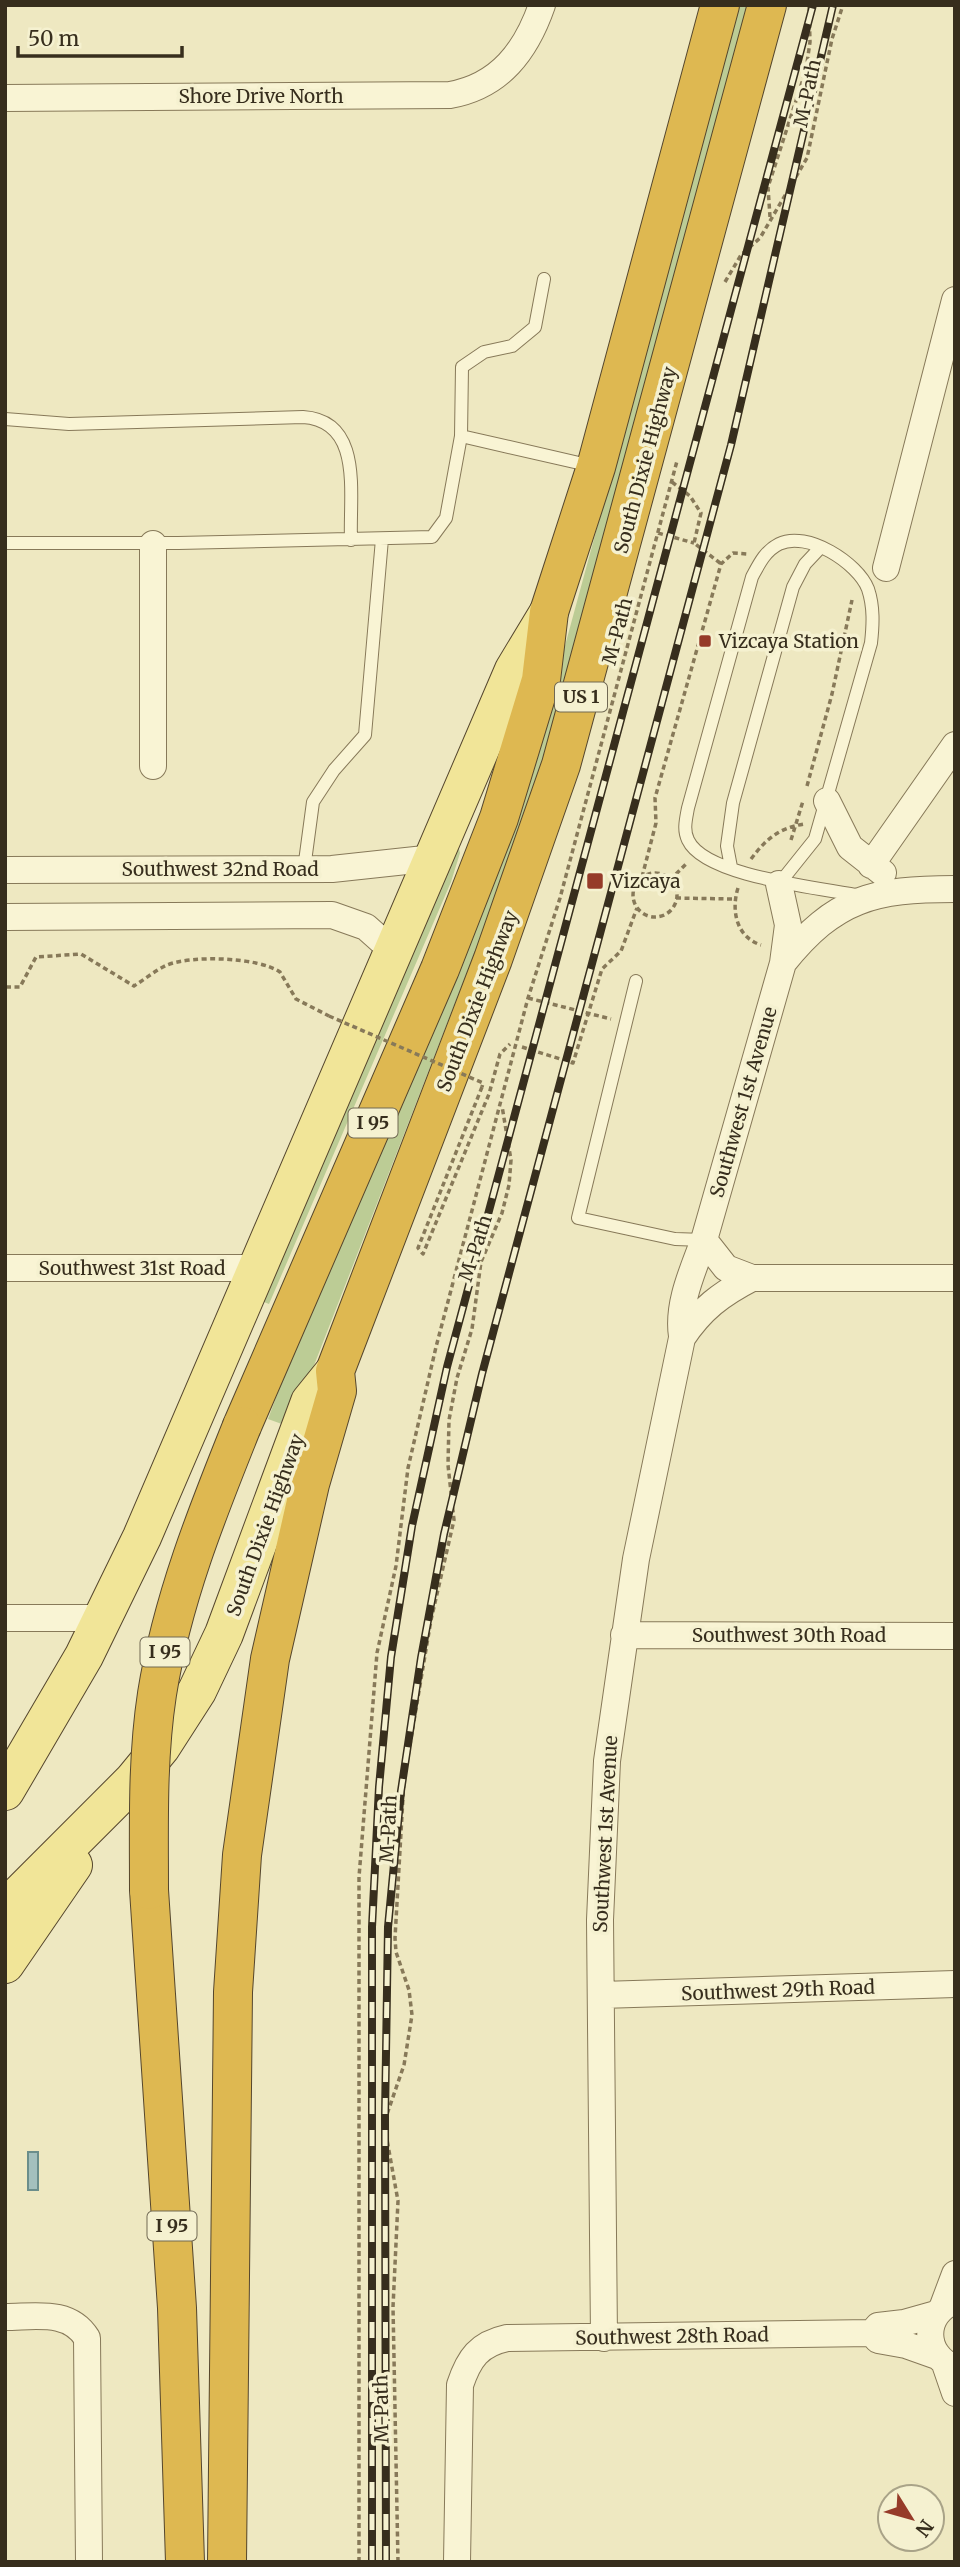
<svg xmlns="http://www.w3.org/2000/svg" width="960" height="2567" font-family="Merriweather,serif">
  <rect width="100%" height="100%" fill="#eee8c1"/>
  <!-- green -->
  <path fill="#bccc95" d="M 739,5 L 750,5 L 543,763 L 487,921 L 290,1427 L 268,1419 L 304,1323 L 544,723 Z
    M 458,844 L 460,853 L 451,882 L 269,1304 L 259,1300 Z"/>
  <!-- water -->
  <path fill="#a4c0bd" stroke="#6b8e8b" stroke-width="2" d="M 28,2152 L 38,2152 L 38,2190 L 28,2190 Z"/>
  <g fill="none" stroke-linecap="round" stroke-linejoin="round">
    <defs>
      <path id="lane" d="M 5,419 L 69,424 L 303,417 C 364,421 349,495 351,540
        M 461,436 L 462,367 L 484,352 L 512,346 L 535,327 L 544,279
        M 5,543 L 178,543 L 432,537 L 446,518 L 461,436 L 592,466
        M 731,867 L 727,846 L 733,803 L 793,587 L 805,564 L 820,548
        M 304,869 L 313,802 L 334,770 L 365,735 L 382,539
        M 779,884 L 815,839 L 871,643 C 873,625 874,607 868,589 C 858,563 807,530 779,544 C 765,551 759,564 752,577 L 688,808 C 686,819 683,830 688,840 C 705,877 823,888 861,896
        M 636,981 L 578,1218 L 675,1239 L 704,1240"/>
      <path id="street" d="M 5,98 L 450,95 C 500,86 526,51 542,5
        M 153,544 L 153,766
        M 886,568 L 955,300
        M 827,801 L 850,847 L 883,873
        M 871,865 L 955,745
        M 5,870 L 332,869 L 434,858
        M 5,917 L 332,915 L 366,927 L 394,952
        M 783,963 C 835,898 874,889 955,889
        M 704,1240 L 726,1268 L 752,1278 L 955,1278
        M 5,1268 L 259,1268
        M 682,1336 C 677,1304 693,1270 704,1240 L 783,963 L 788,925 L 779,884
        M 5,1618 L 104,1618
        M 624,1635 L 955,1636
        M 601,1995 L 955,1984
        M 955,2301 C 922,2313 922,2355 955,2368
        M 943,2306 L 955,2274
        M 5,2317 C 35,2317 69,2309 87,2338 L 89,2562
        M 872,2333 L 878,2340 L 906,2345 L 937,2356
        M 604,2338 L 600,1920 L 607,1761 L 636,1559 L 682,1338 C 701,1309 721,1294 752,1278
        M 945,2364 L 955,2393
        M 457,2562 L 460,2385 C 469,2358 479,2344 507,2338 L 872,2333 L 878,2326 L 904,2323 L 936,2314"/>
      <path id="primary" d="M 5,1791 L 84,1656 L 142,1537 L 514,670 L 549,612
        M 5,1909 L 133,1781 L 161,1747 L 197,1691 L 224,1634 L 310,1402 L 335,1371
        M 5,1964 L 73,1865"/>
      <path id="highway" d="M 242,1426 L 440,969 L 499,818 L 541,680 L 549,612 L 596,467 L 720,5
        M 149,1890 L 177,2308 L 185,2562
        M 227,2562 L 233,1992 L 242,1855 L 270,1659 L 310,1484 L 337,1391 L 335,1371 L 493,959 L 561,765 L 767,5"/>
    </defs>
    <!-- lane casing -->
    <use href="#lane" stroke="#877959" stroke-width="14"/>
    <!-- street casing -->
    <use href="#street" stroke="#877959" stroke-width="28"/>
    <!-- primary casing -->
    <use href="#primary" stroke="#55462d" stroke-width="40"/>
    <!-- highway casing -->
    <use href="#highway" stroke="#55462d" stroke-width="40"/>
    <!-- path -->
    <path stroke="#877959" stroke-width="3.5" stroke-dasharray="5 3.5" stroke-linecap="butt" d="M 770,217 L 768,187 L 806,70 L 810,42 L 809,5
      M 725,282 L 741,255 L 760,238 L 807,158 L 832,39 L 843,5
      M 672,482 L 690,496 L 701,513 L 694,543 L 720,563
      M 658,533 L 694,543
      M 807,786 L 832,694 L 852,600
      M 791,840 L 803,801
      M 751,859 C 766,839 779,828 804,824
      M633 895a22 22 0 1 1 44 0a22 22 0 1 1-44 0Z
      M 642,877 L 656,823 L 655,798 L 721,564 L 733,553 L 747,554
      M 670,880 L 686,864
      M 738,888 C 731,910 736,937 761,945
      M 676,898 L 734,899
      M 6,987 L 20,987 L 36,957 L 81,954 L 134,986 C 145,979 156,970 167,965 C 192,955 258,957 280,972 L 296,999 L 329,1016
      M 528,998 L 611,1019
      M 522,1047 L 573,1063 L 602,969 L 621,951 L 637,908
      M 482,1087 L 418,1248 L 423,1254 L 489,1094 L 500,1054 L 510,1044
      M 359,2562 L 359,1877 L 377,1653 L 396,1566 L 408,1468 L 436,1347 L 528,998 L 560,898 L 677,461
      M 398,2562 L 393,2307 L 398,2201 L 384,2123 L 404,2065 L 412,2015 L 409,1990 L 396,1952 L 395,1938 L 404,1780 L 431,1620 L 454,1520 L 448,1465 L 449,1420 L 457,1378 L 472,1329 L 481,1262 L 502,1213 L 509,1185 L 511,1160 L 502,1106"/>
    <!-- lane -->
    <use href="#lane" stroke="#f9f4d4" stroke-width="12"/>
    <!-- street -->
    <use href="#street" stroke="#f9f4d4" stroke-width="26"/>
    <!-- primary -->
    <use href="#primary" stroke="#f1e598" stroke-width="38"/>
    <!-- highway -->
    <use href="#highway" stroke="#deb851" stroke-width="38"/>
    <defs>
      <path id="rail" d="M 372,2562 L 372,1927 L 379,1787 L 391,1657 L 412,1526 L 447,1367 L 813,5
        M 386,2562 L 385,2116 L 388,1927 L 401,1791 L 421,1658 L 444,1534 L 482,1374 L 731,445 L 833,5"/>
    </defs>
    <!-- rail casing -->
    <use href="#rail" stroke="#372e1d" stroke-width="8"/>
    <!-- rail -->
    <use href="#rail" stroke="#f5f1d0" stroke-width="5" stroke-dasharray="16" stroke-linecap="butt"/>
    <defs>
      <path id="highway-bridge" d="M 149,1890 C 149,1825 147,1759 157,1694 C 172,1600 207,1513 242,1426"/>
    </defs>
    <!-- highway-bridge casing -->
    <use href="#highway-bridge" stroke="#55462d" stroke-width="40" stroke-linecap="butt"/>
    <!-- path-bridge -->
    <path stroke="#877959" stroke-width="3.5" stroke-dasharray="5 3.5" stroke-linecap="butt" d="M 329,1016 L 483,1083 L 482,1087"/>
    <!-- highway-bridge -->
    <use href="#highway-bridge" stroke="#deb851" stroke-width="38"/>
  </g>
  <!-- markers -->
  <g fill="#963b29" stroke="#f5f1d0" stroke-width="2.5">
    <rect x="698" y="634" width="14" height="14" rx="3.5"/>
    <rect x="586" y="872" width="18" height="18" rx="3.5"/>
  </g>
  <g text-anchor="middle" stroke-width="7" stroke-linejoin="round" paint-order="stroke">
    <!-- shield labels -->
    <g fill="#f5f1d0" stroke="#706853" stroke-width="2">
      <rect x="555" y="682.5" width="52" height="29" rx="5"/>
      <rect x="348.5" y="1108.5" width="49" height="29" rx="5"/>
      <rect x="140.5" y="1637.5" width="49" height="29" rx="5"/>
      <rect x="147.5" y="2211.5" width="49" height="29" rx="5"/>
    </g>
    <g font-size="18" font-weight="bold" fill="#372e1d">
      <text x="581" y="703">US 1</text>
      <text x="373" y="1129">I 95</text>
      <text x="165" y="1658">I 95</text>
      <text x="172" y="2232">I 95</text>
    </g>
    <!-- street labels -->
    <g font-size="19" fill="#372e1d" stroke="#f5f1d0">
      <text transform="translate(807 93) rotate(-78)" y="7">M-Path</text>
      <text x="261" y="103">Shore Drive North</text>
      <text transform="translate(645 460) rotate(-75)" y="7">South Dixie Highway</text>
      <text transform="translate(617 631) rotate(-75)" y="7">M-Path</text>
      <text x="220" y="876">Southwest 32nd Road</text>
      <text transform="translate(477 1001) rotate(-69)" y="7">South Dixie Highway</text>
      <text transform="translate(743 1102) rotate(-74)" y="7">Southwest 1st Avenue</text>
      <text transform="translate(475 1248) rotate(-72)" y="7">M-Path</text>
      <text x="132" y="1275">Southwest 31st Road</text>
      <text transform="translate(265 1525) rotate(-70)" y="7">South Dixie Highway</text>
      <text x="789" y="1642">Southwest 30th Road</text>
      <text transform="translate(388 1829) rotate(-87)" y="7">M-Path</text>
      <text transform="translate(605 1834) rotate(-87)" y="7">Southwest 1st Avenue</text>
      <text transform="translate(778 1990) rotate(-2)" y="7">Southwest 29th Road</text>
      <text transform="translate(672 2336) rotate(-1)" y="7">Southwest 28th Road</text>
      <text transform="translate(381 2409) rotate(-91)" y="7">M-Path</text>
    </g>
    <!-- poi labels -->
    <g font-size="19" fill="#372e1d" stroke="#f5f1d0" text-anchor="start">
      <text x="719" y="648">Vizcaya Station</text>
      <text x="611" y="888">Vizcaya</text>
    </g>
  </g>
  <!-- border -->
  <rect width="960" height="2567" fill="none" stroke="#372e1d" stroke-width="14"/>
  <!-- north arrow -->
  <g transform="translate(911 2518) rotate(127)"><circle r="33" fill="#f5f1d0" stroke="#a9a388" stroke-width="2"/>
  <path d="M0-5L12 26L0 18L-12 26Z" fill="#963b29"/>
  <text y="-10" font-size="19" font-weight="bold" text-anchor="middle" fill="#372e1d">N</text>
  </g>
  <!-- scale -->
  <path d="M18 46v10h164v-10" fill="none" stroke="#372e1d" stroke-width="3.5"/>
  <text x="28" y="46" font-size="21" fill="#372e1d" stroke="#f5f1d0" stroke-width="5" paint-order="stroke">50 m</text>
</svg>
